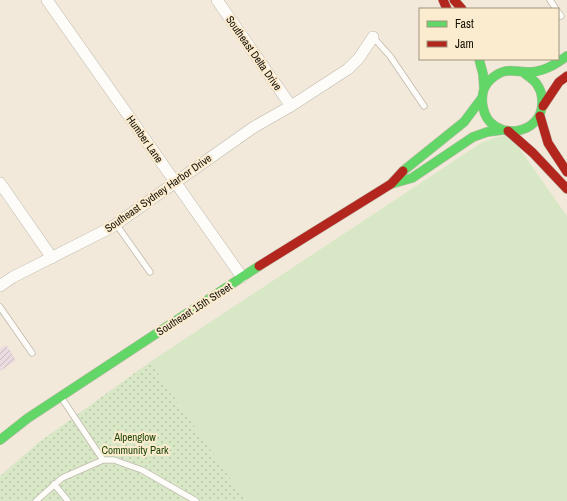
<svg xmlns="http://www.w3.org/2000/svg" width="567" height="501" font-family="'Archivo Narrow',sans-serif">
  <defs>
    <pattern id="park-dots" width="8" height="8" patternUnits="userSpaceOnUse"><rect width="8" height="8" fill="#d8e8c6"/><path d="M2 2h.1M6 6h.1" fill="none" stroke="#b9c6a9" stroke-width="1.8" stroke-linecap="round"/></pattern>
    <pattern id="building-hatch" width="6" height="6" patternUnits="userSpaceOnUse"><rect width="6" height="6" fill="#e9dbdf"/><path d="M-1 1l2-2M0 6l6-6M5 7l2-2" fill="none" stroke="#c7bbbe"/></pattern>
  </defs>
  <rect width="100%" height="100%" fill="#f2e9da"/>
  <!-- grass -->
  <path fill="#d8e8c6" d="M 510,135 L 567,216 L 567,501 L 246,501 L 150,362 L 481,143 L 496,137 Z"/>
  <!-- park -->
  <path fill="url(#park-dots)" d="M 150,362 L 246,501 L 0,501 L 0,476 L 38,443 Z"/>
  <!-- building -->
  <path fill="url(#building-hatch)" d="M 6,345 L 16,360 L 0,371 L 0,349 Z"/>
  <g fill="none" stroke-linecap="round" stroke-linejoin="round">
    <defs>
      <path id="lane" d="M 550,0 L 556,9
        M 558,12 L 561,16
        M 373,37 L 390,56 L 424,106
        M 116,224 L 150,272
        M 0,307 L 32,353
        M 61,397 L 103,460
        M 54,484 L 68,501
        M 36,501 L 62,478 L 103,460 L 114,460 L 142,470 L 196,501"/>
      <path id="street" d="M 47,0 L 242,277
        M 217,0 L 291,106
        M 0,183 L 52,258
        M 0,286 L 13,277 L 112,227 L 254,127 L 291,106 L 348,69 L 359,58 L 373,37"/>
      <path id="fast" d="M 479,59 L 483,74 L 484,89
        M 524,73 C 528,76 533,79 536,83 C 539,87 542,94 542,100 C 545,137 489,143 483,107 C 481,97 483,86 491,79 C 507,65 515,73 531,72 C 545,71 556,64 567,56
        M 403,171 L 464,122 L 482,98
        M 391,184 L 412,178 L 473,137 L 487,132 L 502,130
        M 0,440 L 28,418 L 259,266"/>
      <path id="jam" d="M 443,0 L 447,9
        M 454,0 L 462,9
        M 543,106 L 559,82 L 567,76
        M 540,116 L 548,143 L 567,172
        M 508,131 L 533,153 L 567,189
        M 259,266 L 391,184 L 403,171"/>
    </defs>
    <!-- lane casing -->
    <use href="#lane" stroke="#bfb9ac" stroke-width="7"/>
    <!-- street casing -->
    <use href="#street" stroke="#bfb9ac" stroke-width="12"/>
    <!-- fast casing -->
    <use href="#fast" stroke="#bfb9ac" stroke-width="10"/>
    <!-- jam casing -->
    <use href="#jam" stroke="#bfb9ac" stroke-width="10"/>
    <!-- lane -->
    <use href="#lane" stroke="#fdfcf9" stroke-width="5.5"/>
    <!-- street -->
    <use href="#street" stroke="#fdfcf9" stroke-width="11"/>
    <!-- fast -->
    <use href="#fast" stroke="#63d668" stroke-width="9"/>
    <!-- jam -->
    <use href="#jam" stroke="#b3261e" stroke-width="9"/>
  </g>
  <g text-anchor="middle" stroke-width="4" stroke-linejoin="round" paint-order="stroke">
    <!-- street labels -->
    <g font-size="11" fill="#161107" stroke="#fceccf">
      <text transform="translate(254 53) rotate(55)" y="4">Southeast Delta Drive</text>
      <text transform="translate(145 139) rotate(55)" y="4">Humber Lane</text>
      <text transform="translate(158 193) rotate(-35)" y="4">Southeast Sydney Harbor Drive</text>
      <text transform="translate(194 309) rotate(-33)" y="4">Southeast 15th Street</text>
    </g>
    <!-- park labels -->
    <g font-size="11" fill="#1d4608" stroke="#fceccf">
      <text x="135" y="441">Alpenglow<tspan x="135" dy="13">Community Park</tspan></text>
    </g>
  </g>
  <!-- legend -->
  <rect x="419" y="8" width="140" height="52" fill="#fceccf" stroke="#a0947f"/>
  <rect x="427" y="21" width="20" height="6" fill="#63d668" stroke="#a0947f"/>
  <text x="455" y="28" font-size="12" fill="#161107">Fast</text>
  <rect x="427" y="41" width="20" height="6" fill="#b3261e" stroke="#a0947f"/>
  <text x="455" y="48" font-size="12" fill="#161107">Jam</text>
</svg>
